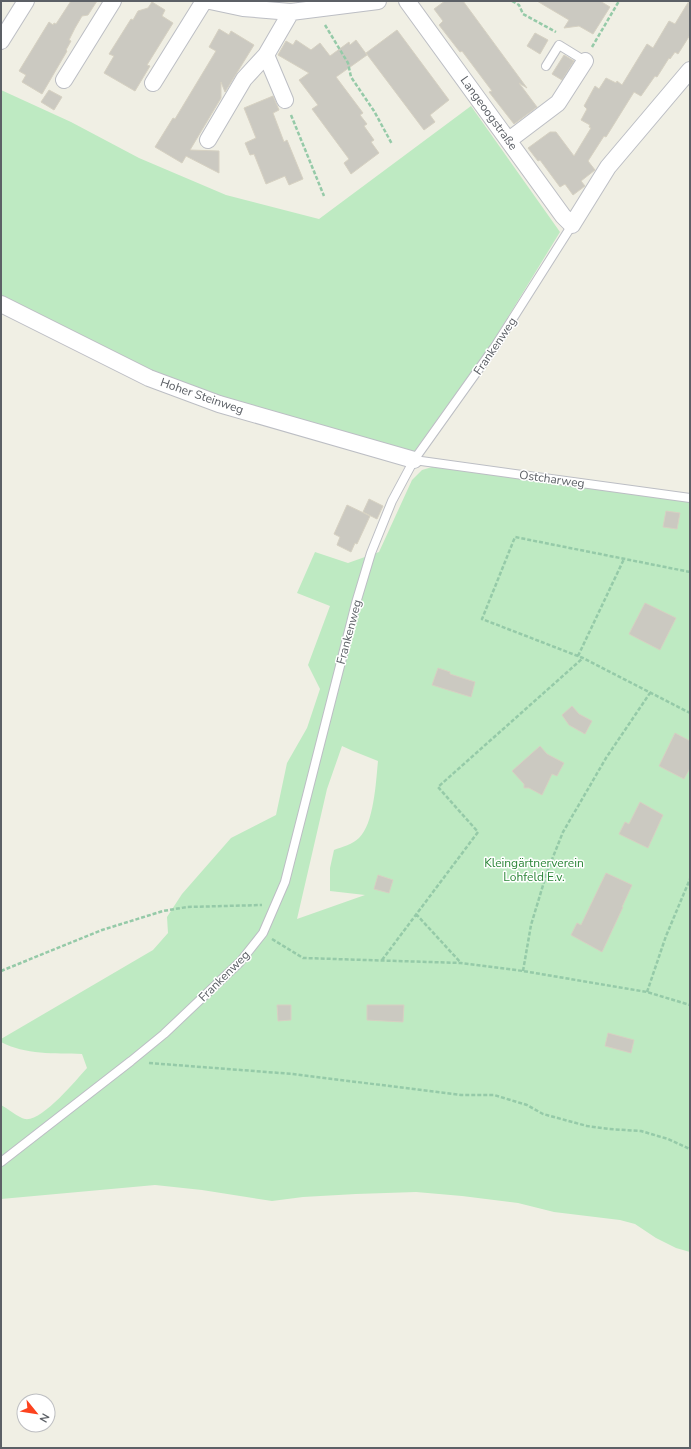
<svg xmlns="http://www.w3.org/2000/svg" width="691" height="1449" font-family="'Nunito Sans',sans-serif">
  <rect width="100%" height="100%" fill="#f0efe4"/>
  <!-- green -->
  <path fill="#beeac2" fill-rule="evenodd" d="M 1,90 L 71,122 L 139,158 L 226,195 L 319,219 L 471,106 L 560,232 L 492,343 L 408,460 L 283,427 L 1,310 Z
    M 432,467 L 649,495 L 690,502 L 690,1252 L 676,1248 L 656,1238 L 635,1224 L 620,1220 L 554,1212 L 518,1203 L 462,1196 L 416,1192 L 356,1194 L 303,1197 L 272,1201 L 202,1190 L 155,1185 L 1,1199 L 1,1105 C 7,1108 19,1118 25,1119 C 42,1122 76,1080 87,1068 L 82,1054 C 55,1053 25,1055 1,1042 L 1,1039 L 153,950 L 168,933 L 167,917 L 182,894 L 231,838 L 276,815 L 287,763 L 307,728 L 320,689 L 308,665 L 330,606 L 297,593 L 315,552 L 348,563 L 379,552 L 412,480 L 422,470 ZM 342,746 L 353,751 L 378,761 C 376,781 374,824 359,838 C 353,844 342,847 334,850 L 330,868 L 330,891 L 365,895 L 297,919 L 327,789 Z"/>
  <!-- building -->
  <path fill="#cbc9c1" stroke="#d6d1c2" d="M 71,1 L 97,1 L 88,15 L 82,16 L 75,28 L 69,40 L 71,41 L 66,50 L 67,51 L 42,94 L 22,82 L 26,75 L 19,71 L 49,22 L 53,25 L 54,23 L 56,24 Z
    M 445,1 L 463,1 L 527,88 L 519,83 L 537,107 L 514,124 L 489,92 L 492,91 L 462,51 L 460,52 L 439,25 L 443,21 L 434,9 Z
    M 537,1 L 600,1 L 610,7 L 593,34 L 579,26 L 564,28 L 569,20 Z
    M 689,1 L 690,35 L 678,54 L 675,52 L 670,59 L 669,58 L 657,77 L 655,76 L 641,96 L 634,92 L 611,129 L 606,137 L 604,136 L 588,161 L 595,170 L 581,181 L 585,186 L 573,195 L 565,184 L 560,187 L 540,160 L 538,161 L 528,148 L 550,132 L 556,132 L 574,156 L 591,128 L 589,127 L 590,125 L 581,120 L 587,109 L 584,106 L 595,86 L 599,89 L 606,78 L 616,83 L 617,81 L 622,85 L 647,44 L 653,48 L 669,21 L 675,24 Z
    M 152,2 L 165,10 L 162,16 L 173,23 L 147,65 L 150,66 L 135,91 L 104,73 L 114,56 L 109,54 L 131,19 L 133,20 L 138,11 L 148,8 Z
    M 219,29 L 229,35 L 231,31 L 254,45 L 225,92 L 221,82 L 221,98 L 190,150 L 219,151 L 219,173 L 186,156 L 182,163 L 155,147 L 173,118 L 175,119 L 216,51 L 209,47 Z
    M 397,30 L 449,100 L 430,115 L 435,122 L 424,130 L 366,53 Z
    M 535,33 L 548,40 L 540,54 L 527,46 Z
    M 296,40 L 311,50 L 320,43 L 330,56 L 349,42 L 350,45 L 356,40 L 367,55 L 336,77 L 363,113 L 360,115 L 367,124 L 364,126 L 374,140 L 371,142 L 379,153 L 351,174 L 344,163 L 349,159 L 312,109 L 318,105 L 299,80 L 309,73 L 278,55 L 286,41 L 293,45 Z
    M 564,55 L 574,61 L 562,80 L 552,74 Z
    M 49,90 L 62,97 L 54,110 L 41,102 Z
    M 273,96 L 279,110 L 273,113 L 284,142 L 287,140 L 303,179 L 289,185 L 285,176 L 266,184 L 254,154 L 250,155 L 245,143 L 256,138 L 244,108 Z
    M 369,499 L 383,506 L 377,519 L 363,512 Z
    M 347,505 L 370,516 L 357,544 L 355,543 L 351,552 L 337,545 L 340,537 L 334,534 Z
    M 666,511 L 680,513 L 677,529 L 663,527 Z
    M 645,603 L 676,618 L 660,650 L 629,634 Z
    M 438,668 L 450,672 L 450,674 L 475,682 L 471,697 L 432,685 Z
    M 572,706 L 579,714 L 592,721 L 585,734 L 569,725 L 562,715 Z
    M 675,733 L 690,741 L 690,768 L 684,779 L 659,766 Z
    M 540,746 L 547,754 L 564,763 L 557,776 L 552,774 L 542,795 L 529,788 L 524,788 L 524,784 L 512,771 Z
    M 640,802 L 663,815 L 648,848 L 619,834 L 625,822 L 629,824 Z
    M 606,873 L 632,885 L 622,907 L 623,907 L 602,952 L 571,935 L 577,923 L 581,925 Z
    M 378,875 L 393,880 L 389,893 L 374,889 Z
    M 277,1005 L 291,1005 L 291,1020 L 278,1021 Z
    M 367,1005 L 404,1005 L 403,1022 L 367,1020 Z
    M 608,1033 L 634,1040 L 631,1053 L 605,1046 Z"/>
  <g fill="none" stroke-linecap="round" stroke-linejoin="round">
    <defs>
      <path id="lane" d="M 546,66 L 559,45 L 585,61
        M 414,460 L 690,498
        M 1,1162 L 131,1061 L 164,1034 L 240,962 L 263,933 L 285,882 L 356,603 L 371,553 L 392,501 L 414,460 L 496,345 L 572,225"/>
      <path id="street" d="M 210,1 L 243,8 L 291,12 L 378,1
        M 407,1 L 563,216 L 572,225 L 608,167 L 690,70
        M 1,41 L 26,1
        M 266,55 L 285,100
        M 64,80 L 113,1
        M 153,83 L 204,1
        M 208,140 L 244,79 L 266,55 L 291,12
        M 509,140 L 558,103 L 585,61
        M 1,304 L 149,378 L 219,404 L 414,460"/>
    </defs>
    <!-- lane casing -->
    <use href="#lane" stroke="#bcbec4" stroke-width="10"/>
    <!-- street casing -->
    <use href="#street" stroke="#bcbec4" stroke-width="18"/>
    <!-- path -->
    <path stroke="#95caa8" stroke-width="2.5" stroke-dasharray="4 2" stroke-linecap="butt" d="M 512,1 L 519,5 L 523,14 L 556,32
      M 325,25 L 348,63 L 351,77 L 374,111 L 392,144
      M 592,47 L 619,1
      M 291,115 L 324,196
      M 690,572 L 515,537 L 482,619 L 583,658 L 690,713
      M 578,656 L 624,559
      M 416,914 L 461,963
      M 272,939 L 303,958 L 461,963 L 523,971 L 647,992 L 690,1005
      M 382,960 L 478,832 L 438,787 L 583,658
      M 1,971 L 102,930 L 163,911 L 187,907 L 262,905
      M 523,971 L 531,925 L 547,872 L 563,832 L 606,758 L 650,693
      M 647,992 L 666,936 L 690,879
      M 149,1063 L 293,1074 L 461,1095 L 494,1095 L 527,1105 L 543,1114 L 587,1126 L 609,1129 L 641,1131 L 668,1139 L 690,1149"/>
    <!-- lane -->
    <use href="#lane" stroke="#fff" stroke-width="8"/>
    <!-- street -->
    <use href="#street" stroke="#fff" stroke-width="16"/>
  </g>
  <g text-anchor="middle" stroke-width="3" stroke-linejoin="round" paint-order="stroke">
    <!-- street labels -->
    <g font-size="12" fill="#5c6066" stroke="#fff">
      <text transform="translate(489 113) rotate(54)" y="4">Langeoogstraße</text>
      <text transform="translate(495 346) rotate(-56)" y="4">Frankenweg</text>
      <text transform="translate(202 396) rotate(19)" y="4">Hoher Steinweg</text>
      <text transform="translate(552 479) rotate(8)" y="4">Ostcharweg</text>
      <text transform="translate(349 632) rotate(-75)" y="4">Frankenweg</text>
      <text transform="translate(224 976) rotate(-45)" y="4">Frankenweg</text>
    </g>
    <!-- park labels -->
    <g font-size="12" fill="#2c8638" stroke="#fff">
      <text x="534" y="867">Kleingärtnerverein<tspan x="534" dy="14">Lohfeld E.v.</tspan></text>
    </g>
  </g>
  <!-- border -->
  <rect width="691" height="1449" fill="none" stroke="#5c6066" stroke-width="4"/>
  <!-- north arrow -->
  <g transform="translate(36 1413) rotate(120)"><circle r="19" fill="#ffffff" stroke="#bebfc2"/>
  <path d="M0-3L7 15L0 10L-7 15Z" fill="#fc431f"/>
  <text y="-6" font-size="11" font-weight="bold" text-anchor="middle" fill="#5c6066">N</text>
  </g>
</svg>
